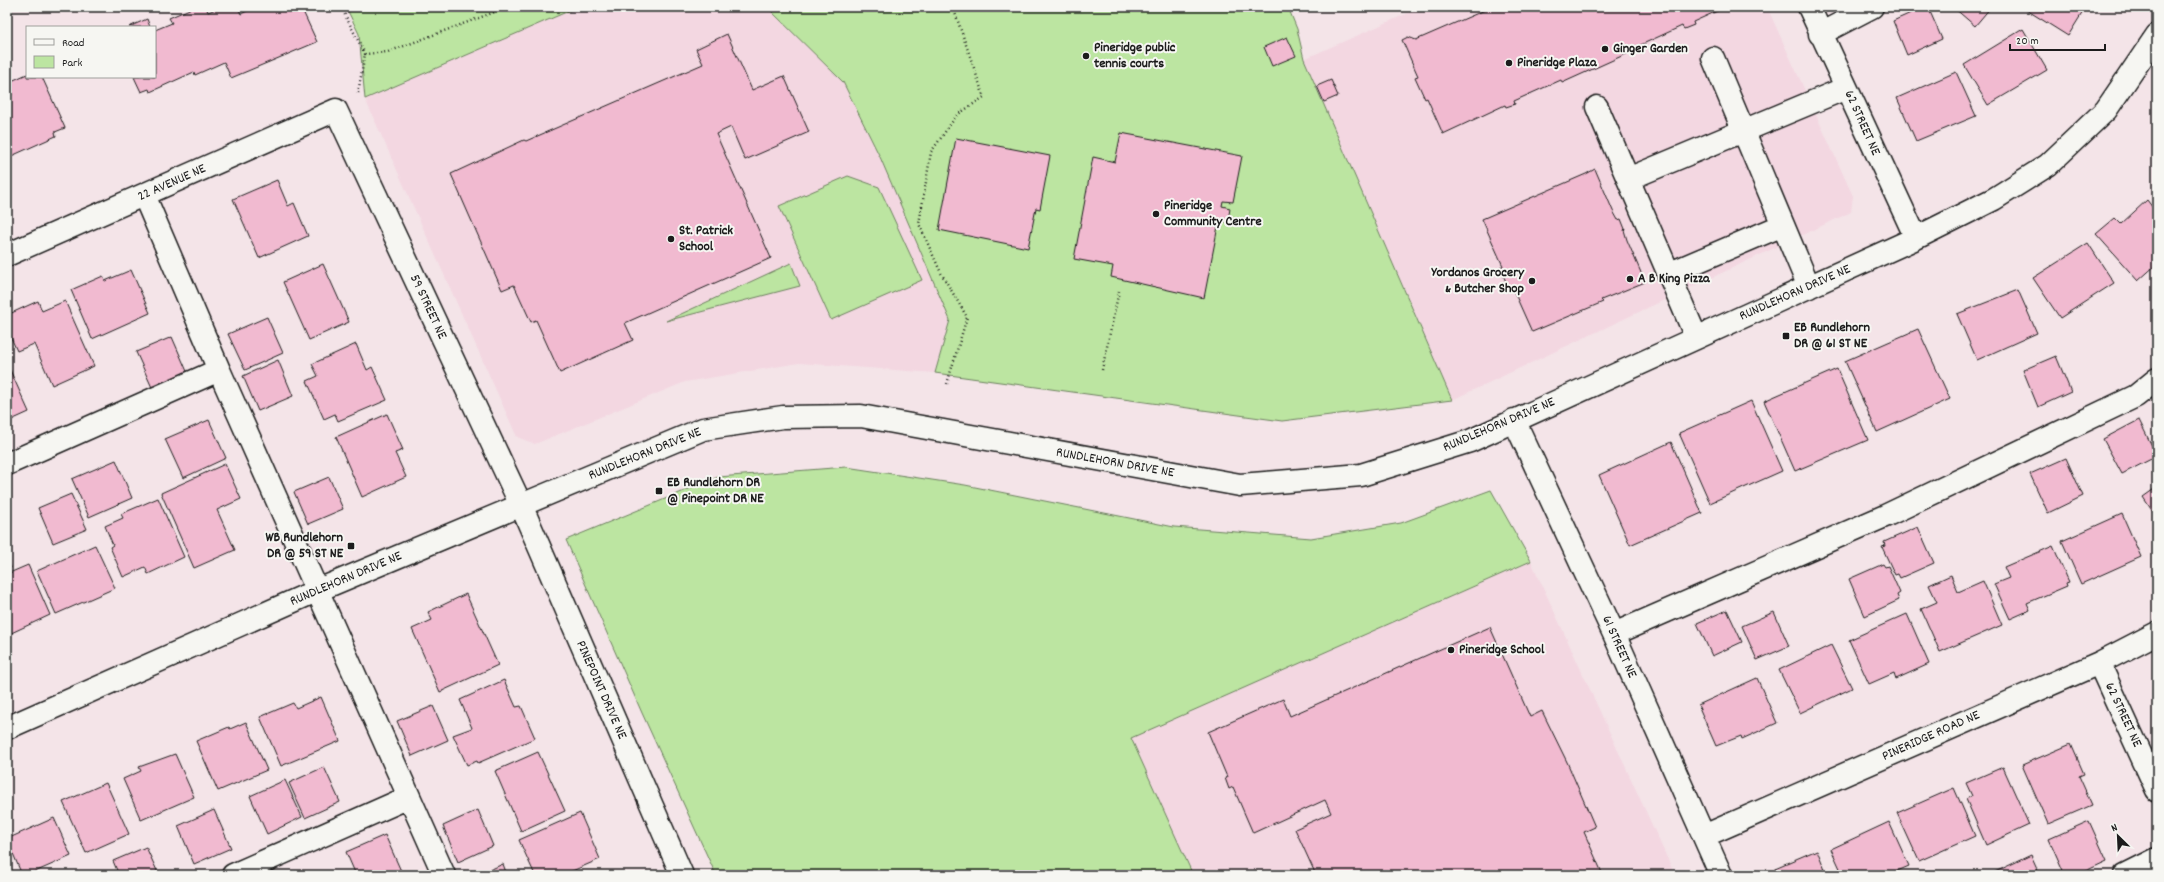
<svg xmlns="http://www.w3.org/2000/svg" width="2164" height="882" viewBox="0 0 2164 882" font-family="Dekko,sans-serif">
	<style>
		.built { fill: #f3d7e1 }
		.green { fill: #bce5a1; stroke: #6c805e }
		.building { fill: #f1bad0; stroke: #1c1c1c }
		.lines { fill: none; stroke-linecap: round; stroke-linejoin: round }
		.minor-casing { stroke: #1c1c1c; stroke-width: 25 }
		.path { stroke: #1c1c1c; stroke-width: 2.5; stroke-dasharray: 1 3; stroke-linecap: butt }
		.minor { stroke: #f6f6f2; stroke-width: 22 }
		.poi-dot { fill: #1c1c1c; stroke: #f6f6f2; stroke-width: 1.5 }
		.labels { text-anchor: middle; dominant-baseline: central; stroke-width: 4; stroke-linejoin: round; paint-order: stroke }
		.poi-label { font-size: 14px; font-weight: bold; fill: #1c1c1c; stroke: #f6f6f2; text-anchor: start }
		.street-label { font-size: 14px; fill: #1c1c1c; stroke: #f6f6f2 }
	</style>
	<rect width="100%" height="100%" fill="#f4e4e8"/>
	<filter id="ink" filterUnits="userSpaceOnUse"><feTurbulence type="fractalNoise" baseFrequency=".025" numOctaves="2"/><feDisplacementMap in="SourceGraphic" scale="8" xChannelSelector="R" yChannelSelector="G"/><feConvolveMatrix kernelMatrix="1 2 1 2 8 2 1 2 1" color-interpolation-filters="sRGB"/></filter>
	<g filter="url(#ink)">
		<path class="built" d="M 578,7 L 767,7 L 843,82 L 880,157 L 950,320 L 935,373 L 799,363 L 685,382 L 535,444 L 517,437 L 365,99 Z
			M 1422,7 L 1767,7 L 1853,196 L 1851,212 L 1452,400 L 1304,59 Z
			M 1531,561 L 1675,875 L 1193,875 L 1131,738 Z"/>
		<path class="green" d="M 346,7 L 578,7 L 365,99 L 359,34 Z
			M 767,7 L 1288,7 L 1297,29 L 1304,59 L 1452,400 L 1282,421 L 935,373 L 950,320 L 880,157 L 843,82 Z
			M 848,176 L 879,187 L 922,280 L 831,320 L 779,206 Z
			M 791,263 L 800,286 L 666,321 Z
			M 846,467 L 965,485 L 1174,527 L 1311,538 L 1401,523 L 1491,490 L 1531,561 L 1131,738 L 1193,875 L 716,875 L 642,713 L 566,540 L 718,477 Z"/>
		<path class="building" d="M 194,7 L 206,7 L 208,12 L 221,7 L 238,7 L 241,14 L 255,7 L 301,7 L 317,42 L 231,78 L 224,62 L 195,75 L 194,72 L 150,92 L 149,89 L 141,92 L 134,77 L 155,77 L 155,30 L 172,23 L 169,18 Z
			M 1486,7 L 1726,7 L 1693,22 L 1694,25 L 1684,29 L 1682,26 L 1634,48 L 1635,50 L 1562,83 L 1561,80 L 1514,101 L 1515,104 L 1506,107 L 1505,105 L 1443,134 L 1427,98 L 1425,99 L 1415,77 L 1418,76 L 1402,40 L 1408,37 L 1416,40 L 1485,10 Z
			M 1924,7 L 1928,7 L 1942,39 L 1907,55 L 1893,21 Z
			M 1953,7 L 1991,7 L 1975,26 Z
			M 2026,7 L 2086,7 L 2068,36 L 2025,9 Z
			M 147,19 L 150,27 L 129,27 Z
			M 2023,29 L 2047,70 L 1988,105 L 1964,65 Z
			M 727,34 L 752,90 L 784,76 L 809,132 L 745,160 L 731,127 L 716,134 L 771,258 L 625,323 L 633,340 L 560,373 L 536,320 L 531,322 L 514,285 L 502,290 L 451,174 L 524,140 L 526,141 L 703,64 L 696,49 Z
			M 1287,37 L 1296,56 L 1272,66 L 1264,47 Z
			M 1956,72 L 1976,116 L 1916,141 L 1897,98 Z
			M 27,74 L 27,77 L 42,77 L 65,128 L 55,132 L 56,136 L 7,158 L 7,97 L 12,95 L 7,83 Z
			M 1331,80 L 1338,96 L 1324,102 L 1317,86 Z
			M 1121,133 L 1242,156 L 1233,202 L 1223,201 L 1222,206 L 1230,208 L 1228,222 L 1219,221 L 1204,298 L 1111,277 L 1113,266 L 1074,259 L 1093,157 L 1115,162 Z
			M 956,138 L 1050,156 L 1040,209 L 1036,208 L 1028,248 L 939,230 Z
			M 1595,169 L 1613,211 L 1618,220 L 1621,219 L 1625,229 L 1624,230 L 1627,240 L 1645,282 L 1601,300 L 1603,302 L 1532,332 L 1511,285 L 1508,287 L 1500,267 L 1503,266 L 1482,219 L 1586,174 Z
			M 277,180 L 288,206 L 294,203 L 308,236 L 259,258 L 233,199 Z
			M 2147,200 L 2153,208 L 2155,206 L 2157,208 L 2157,264 L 2138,281 L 2096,234 L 2115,218 L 2121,224 Z
			M 2088,243 L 2114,283 L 2060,318 L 2033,278 Z
			M 323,264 L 349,322 L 309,340 L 283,282 Z
			M 131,270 L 150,313 L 92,339 L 71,290 L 103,276 L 105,281 Z
			M 2018,290 L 2037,333 L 1977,360 L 1957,314 Z
			M 38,301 L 42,311 L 65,301 L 94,366 L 52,385 L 34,344 L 17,351 L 7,329 L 7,315 Z
			M 267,317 L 283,353 L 245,370 L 228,334 Z
			M 1918,329 L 1950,399 L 1877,432 L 1845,361 Z
			M 172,337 L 189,376 L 154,392 L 136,352 Z
			M 356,344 L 367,370 L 372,367 L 387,400 L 338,421 L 335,414 L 324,419 L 307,381 L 318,376 L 312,364 Z
			M 2056,356 L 2071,392 L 2038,407 L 2023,370 Z
			M 278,360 L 293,396 L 258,411 L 243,376 Z
			M 1837,369 L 1868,440 L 1795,471 L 1764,401 Z
			M 10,370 L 29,412 L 7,422 L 7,371 Z
			M 1751,401 L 1782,471 L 1710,503 L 1679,433 Z
			M 387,414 L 403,450 L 395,453 L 406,477 L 362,497 L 336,437 Z
			M 209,420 L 226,458 L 183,478 L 165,439 Z
			M 2139,420 L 2157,456 L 2122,474 L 2103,439 Z
			M 1671,442 L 1702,513 L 1630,545 L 1599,475 Z
			M 2066,458 L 2083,496 L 2048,513 L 2030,474 Z
			M 116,460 L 132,498 L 89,517 L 72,479 Z
			M 225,464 L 241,499 L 217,510 L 235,550 L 194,568 L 161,493 Z
			M 329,477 L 343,509 L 308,524 L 294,492 Z
			M 2157,487 L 2157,518 L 2143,497 Z
			M 71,494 L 87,529 L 53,543 L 38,508 Z
			M 158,498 L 184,557 L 148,574 L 145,567 L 123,577 L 110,547 L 113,545 L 105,526 L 123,518 L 121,514 Z
			M 2122,514 L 2141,557 L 2081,584 L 2062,541 Z
			M 1918,527 L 1934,563 L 1900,578 L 1898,574 L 1895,575 L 1882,547 L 1885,546 L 1884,542 Z
			M 95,545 L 115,588 L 56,614 L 37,571 Z
			M 2053,546 L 2069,582 L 2066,583 L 2067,586 L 2027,603 L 2030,610 L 2010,619 L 1994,584 L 2009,578 L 2004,567 Z
			M 7,559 L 11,568 L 7,569 Z
			M 1883,564 L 1885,567 L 1888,566 L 1900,593 L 1897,595 L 1899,600 L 1865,616 L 1849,579 Z
			M 28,565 L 50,615 L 7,635 L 7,574 Z
			M 1951,575 L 1958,592 L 1983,581 L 2002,625 L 1940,652 L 1921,609 L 1937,602 L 1929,585 Z
			M 466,594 L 498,665 L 440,692 L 412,629 L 432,620 L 428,612 Z
			M 1727,610 L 1742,642 L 1712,656 L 1697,623 Z
			M 1774,612 L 1789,646 L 1757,660 L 1742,626 Z
			M 1907,614 L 1929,664 L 1896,679 L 1894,673 L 1869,684 L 1849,640 Z
			M 1490,627 L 1530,717 L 1542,711 L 1567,762 L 1595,827 L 1584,832 L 1603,875 L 1316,875 L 1295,829 L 1331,813 L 1325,800 L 1253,833 L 1233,787 L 1229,789 L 1225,778 L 1227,777 L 1208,732 L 1283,699 L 1290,716 Z
			M 1831,645 L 1852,688 L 1800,713 L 1779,670 Z
			M 1757,678 L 1777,723 L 1742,739 L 1741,736 L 1716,746 L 1698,705 Z
			M 504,680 L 516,707 L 521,706 L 535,738 L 478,763 L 477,761 L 467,765 L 453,735 L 472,728 L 460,700 Z
			M 321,697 L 340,741 L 281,766 L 260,717 L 293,703 L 296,708 Z
			M 433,706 L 448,740 L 412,756 L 397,721 Z
			M 246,722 L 267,770 L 218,791 L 196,741 L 229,727 L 230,729 Z
			M 2071,744 L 2084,774 L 2079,776 L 2092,805 L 2048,824 L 2022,765 Z
			M 538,752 L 565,811 L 521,831 L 495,771 Z
			M 175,754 L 194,797 L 141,820 L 123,779 L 141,771 L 139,767 Z
			M 324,767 L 340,802 L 305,818 L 289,783 Z
			M 2003,767 L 2029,825 L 1986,845 L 1966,799 L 1972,796 L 1966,783 Z
			M 285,780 L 302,817 L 267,834 L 250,796 Z
			M 106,783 L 129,834 L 86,853 L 63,802 Z
			M 1954,788 L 1975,836 L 1919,861 L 1897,813 Z
			M 214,810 L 231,848 L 194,864 L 178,826 Z
			M 478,810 L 493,846 L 458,862 L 443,826 Z
			M 580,813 L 600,859 L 563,875 L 535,875 L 519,840 Z
			M 54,818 L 71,856 L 28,875 L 22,875 L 7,839 Z
			M 2089,821 L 2107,861 L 2077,875 L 2065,875 L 2049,839 Z
			M 1889,822 L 1909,866 L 1888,875 L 1843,875 L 1831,849 Z
			M 385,835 L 401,871 L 391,875 L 356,875 L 346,852 Z
			M 146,847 L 159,875 L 119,875 L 113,861 Z
			M 1817,850 L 1827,875 L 1778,875 L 1775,868 Z
			M 2031,855 L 2040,875 L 1996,875 L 1995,872 Z
			M 503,864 L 507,875 L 478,875 Z"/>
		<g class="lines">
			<g class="minor-casing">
				<path id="minor" d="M 1809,7 L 1916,238
					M 1820,34 L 1872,7
					M 1713,58 L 1809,287
					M 1597,107 L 1696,337
					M 1628,179 L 1846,88
					M 144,195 L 219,370
					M 7,255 L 336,110 L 521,505 L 682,875
					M 1668,274 L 1783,225
					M 1514,420 L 1614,634 L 1721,875
					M 7,464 L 219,370 L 444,875
					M 1614,634 L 1885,516 L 2136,396 L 2157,379
					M 2099,663 L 2157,790
					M 7,728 L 316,591 L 703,429 L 783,417 L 861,416 L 1240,485 L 1361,475 L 1470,441 L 1916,238 L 1994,199 L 2048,165 L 2106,110 L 2157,35
					M 1704,836 L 2099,663 L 2157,633
					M 233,875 L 409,797
					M 2125,875 L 2157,859"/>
			</g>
			<path class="path" d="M 341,7 L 365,54 L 388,52 L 508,7
				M 358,93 L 365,54
				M 1102,370 L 1119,291
				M 947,384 L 967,317 L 941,273 L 919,224 L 931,152 L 957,115 L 984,97 L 953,7"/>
			<use href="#minor" class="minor"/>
		</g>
	</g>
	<g class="poi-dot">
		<circle cx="1605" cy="49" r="4"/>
		<circle cx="1086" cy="56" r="4"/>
		<circle cx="1509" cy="63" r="4"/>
		<circle cx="1156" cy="214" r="4"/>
		<circle cx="671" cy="239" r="4"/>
		<circle cx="1630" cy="279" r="4"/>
		<circle cx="1532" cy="281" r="4"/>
		<rect x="1782" y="332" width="8" height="8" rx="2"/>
		<rect x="655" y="487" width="8" height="8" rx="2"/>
		<rect x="347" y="542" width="8" height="8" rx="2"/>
		<circle cx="1451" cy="650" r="4"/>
	</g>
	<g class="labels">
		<g class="poi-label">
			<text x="1094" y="48">Pineridge public<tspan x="1094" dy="16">tennis courts</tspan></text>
			<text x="1613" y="49">Ginger Garden</text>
			<text x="1517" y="63">Pineridge Plaza</text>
			<text x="1164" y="206">Pineridge<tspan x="1164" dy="16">Community Centre</tspan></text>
			<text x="679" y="231">St. Patrick<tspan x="679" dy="16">School</tspan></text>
			<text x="1524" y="273" text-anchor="end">Yordanos Grocery<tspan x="1524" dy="16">&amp; Butcher Shop</tspan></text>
			<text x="1638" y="279">A B King Pizza</text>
			<text x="1794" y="328">EB Rundlehorn<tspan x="1794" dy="16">DR @ 61 ST NE</tspan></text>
			<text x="667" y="483">EB Rundlehorn DR<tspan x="667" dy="16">@ Pinepoint DR NE</tspan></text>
			<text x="343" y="538" text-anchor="end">WB Rundlehorn<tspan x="343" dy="16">DR @ 59 ST NE</tspan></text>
			<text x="1459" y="650">Pineridge School</text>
		</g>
		<g class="street-label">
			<text transform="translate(1862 123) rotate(66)">62 STREET NE</text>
			<text transform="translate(172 183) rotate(-24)">22 AVENUE NE</text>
			<text transform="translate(1795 293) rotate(-24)">RUNDLEHORN DRIVE NE</text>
			<text transform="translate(428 307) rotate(65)">59 STREET NE</text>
			<text transform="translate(1499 425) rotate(-23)">RUNDLEHORN DRIVE NE</text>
			<text transform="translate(645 454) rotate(-22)">RUNDLEHORN DRIVE NE</text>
			<text transform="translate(1115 463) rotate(10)">RUNDLEHORN DRIVE NE</text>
			<text transform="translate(346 579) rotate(-23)">RUNDLEHORN DRIVE NE</text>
			<text transform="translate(1619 647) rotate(66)">61 STREET NE</text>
			<text transform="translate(601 690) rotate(66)">PINEPOINT DRIVE NE</text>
			<text transform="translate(2123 715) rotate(65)">62 STREET NE</text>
			<text transform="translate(1931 736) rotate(-24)">PINERIDGE ROAD NE</text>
		</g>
	</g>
	<rect width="2164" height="882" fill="none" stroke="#f6f6f2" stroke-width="24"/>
	<rect x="12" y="12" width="2140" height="858" fill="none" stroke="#1c1c1c" stroke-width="1.5" filter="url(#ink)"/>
	<rect x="26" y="26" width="130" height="52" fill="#f6f6f2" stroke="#9f9f9c"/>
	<rect x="34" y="39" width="20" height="6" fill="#f6f6f2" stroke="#9f9f9c"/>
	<text x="62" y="46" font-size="12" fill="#1c1c1c">Road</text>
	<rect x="34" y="56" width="20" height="12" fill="#bce5a1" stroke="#9f9f9c"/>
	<text x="62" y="66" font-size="12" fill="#1c1c1c">Park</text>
	<g transform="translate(2118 836) rotate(336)" stroke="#f6f6f2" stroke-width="3" paint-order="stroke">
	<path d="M0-3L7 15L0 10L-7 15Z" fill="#1c1c1c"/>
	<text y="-6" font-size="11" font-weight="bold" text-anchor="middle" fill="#1c1c1c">N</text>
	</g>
	<path d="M2010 44v6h95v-6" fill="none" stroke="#1c1c1c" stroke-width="2"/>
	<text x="2016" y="44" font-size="12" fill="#1c1c1c" stroke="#f6f6f2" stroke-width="3" paint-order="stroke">20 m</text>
</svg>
